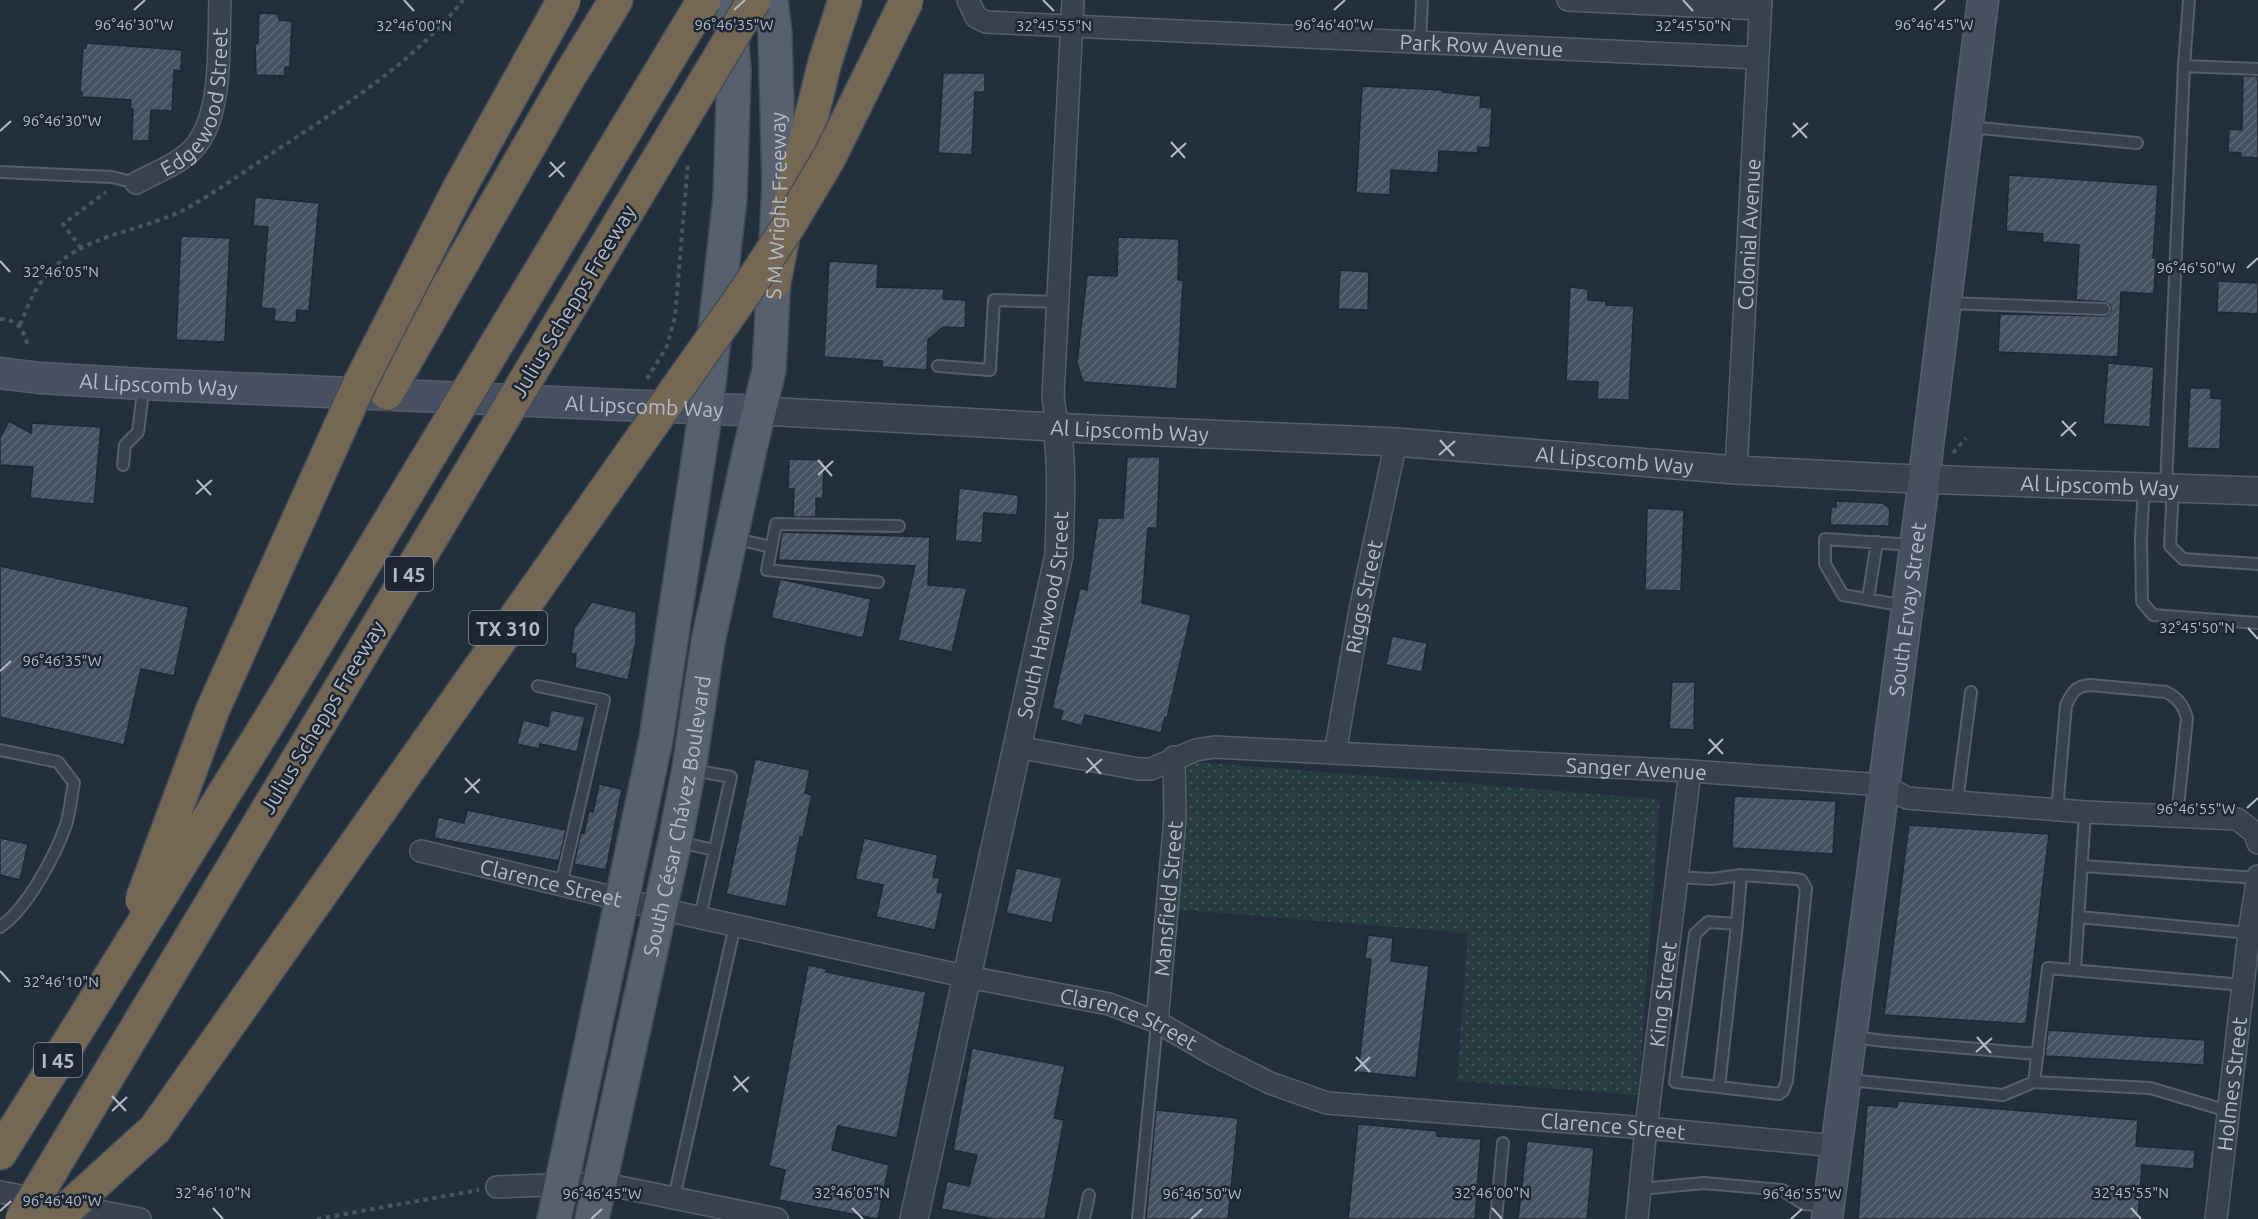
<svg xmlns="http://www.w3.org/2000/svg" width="2258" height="1219" viewBox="0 0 2258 1219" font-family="Ubuntu,sans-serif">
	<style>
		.grass { fill: url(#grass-dots) }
		.building { fill: url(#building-hatch); stroke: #1f2835; stroke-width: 1.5 }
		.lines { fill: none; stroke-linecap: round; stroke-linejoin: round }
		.service-casing { stroke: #565f6c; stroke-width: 14 }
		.minor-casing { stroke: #565f6c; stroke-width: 24 }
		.tertiary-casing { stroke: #565f6c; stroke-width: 30 }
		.secondary-casing { stroke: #565f6c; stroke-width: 33 }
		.primary-casing { stroke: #414a57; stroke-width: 36 }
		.motorway-casing { stroke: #434c59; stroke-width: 36 }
		.path { stroke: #44595c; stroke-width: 4; stroke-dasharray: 4.5 4.5; stroke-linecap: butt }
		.service { stroke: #38414e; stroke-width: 10 }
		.minor { stroke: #38414e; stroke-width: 21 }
		.tertiary { stroke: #38414e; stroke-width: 27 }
		.secondary { stroke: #465061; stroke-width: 30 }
		.primary { stroke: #56606e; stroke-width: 33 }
		.motorway { stroke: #746855; stroke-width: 33 }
		.motorway-bridge-casing { stroke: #434c59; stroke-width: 36; stroke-linecap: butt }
		.motorway-bridge { stroke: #746855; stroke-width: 33 }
		.ticks { fill: none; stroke: #b4bcc9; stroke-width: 2 }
		.labels { text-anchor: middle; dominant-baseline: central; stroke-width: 5; stroke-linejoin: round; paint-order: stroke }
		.shield { fill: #1d2633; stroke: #878f9c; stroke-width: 1.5 }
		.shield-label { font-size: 20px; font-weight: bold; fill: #b4bcc9 }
		.street-label { font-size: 21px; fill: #b4bcc9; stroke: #1d2633 }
		.ticks-label { font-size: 15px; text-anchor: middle; fill: #b4bcc9; stroke: #1d2633; stroke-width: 5; stroke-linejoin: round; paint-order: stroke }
	</style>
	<defs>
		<pattern id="grass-dots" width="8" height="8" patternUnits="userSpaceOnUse" patternTransform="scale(1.5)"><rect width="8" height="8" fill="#263c3f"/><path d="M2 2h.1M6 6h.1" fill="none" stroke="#435659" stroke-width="1.8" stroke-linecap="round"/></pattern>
		<pattern id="building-hatch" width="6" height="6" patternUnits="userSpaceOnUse" patternTransform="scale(1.5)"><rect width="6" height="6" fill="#455162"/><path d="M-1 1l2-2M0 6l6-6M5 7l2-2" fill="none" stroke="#5d6877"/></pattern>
	</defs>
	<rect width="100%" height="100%" fill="#242f3e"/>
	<path class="grass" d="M 1182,761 L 1660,799 L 1638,1095 L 1457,1081 L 1468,933 L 1172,909 Z"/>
	<path class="building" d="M 259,13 L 279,14 L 279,20 L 292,21 L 290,67 L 285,67 L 285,76 L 256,75 L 255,44 L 258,43 Z
		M 86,43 L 182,50 L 181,71 L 174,70 L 172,111 L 151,110 L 149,141 L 132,141 L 133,109 L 130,109 L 131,100 L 82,97 L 82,92 L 80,91 L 83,49 L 86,48 Z
		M 943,73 L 985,73 L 985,92 L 975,92 L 972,155 L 938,153 Z
		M 2243,76 L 2258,76 L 2258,158 L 2240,157 L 2241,153 L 2228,152 L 2229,129 L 2242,130 Z
		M 1362,86 L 1443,90 L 1443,92 L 1481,96 L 1480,107 L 1492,108 L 1490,148 L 1478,147 L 1478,153 L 1439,151 L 1438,173 L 1391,170 L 1390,195 L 1356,193 Z
		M 2009,175 L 2158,185 L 2153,258 L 2156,258 L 2154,294 L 2121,292 L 2118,357 L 1998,352 L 2000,314 L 2104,316 L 2108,315 L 2111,310 L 2110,305 L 2105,302 L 2076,300 L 2079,245 L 2042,242 L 2043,234 L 2006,231 Z
		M 255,197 L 319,203 L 309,311 L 297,310 L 296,323 L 274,321 L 275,309 L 261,308 L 268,227 L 253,226 Z
		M 181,236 L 230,238 L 225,342 L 176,340 Z
		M 1118,237 L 1179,239 L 1178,280 L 1183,280 L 1177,389 L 1083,382 L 1077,363 L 1087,275 L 1117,276 Z
		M 829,261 L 878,264 L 877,287 L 944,289 L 943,299 L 966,300 L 965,328 L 943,327 L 928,340 L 927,370 L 882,367 L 882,361 L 824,357 Z
		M 1340,270 L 1369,272 L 1368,310 L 1338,309 Z
		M 2218,281 L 2258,283 L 2258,314 L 2217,312 Z
		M 1570,287 L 1588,289 L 1588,300 L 1606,301 L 1606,305 L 1634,306 L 1629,400 L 1597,399 L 1598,382 L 1566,381 Z
		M 2108,363 L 2154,367 L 2150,427 L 2103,424 Z
		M 2190,388 L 2211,388 L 2211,398 L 2222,399 L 2220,449 L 2187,448 Z
		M 9,421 L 31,433 L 32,423 L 101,427 L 94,504 L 30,498 L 33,467 L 0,465 L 0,438 Z
		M 1127,457 L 1160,457 L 1157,528 L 1148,528 L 1142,603 L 1191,615 L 1167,718 L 1165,717 L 1161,733 L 1085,715 L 1082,726 L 1060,720 L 1063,711 L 1052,708 L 1080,588 L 1087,590 L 1098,518 L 1123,518 Z
		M 789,459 L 824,460 L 823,499 L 816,498 L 816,517 L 793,517 L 794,489 L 788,489 Z
		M 959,488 L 1019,495 L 1017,515 L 984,513 L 982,543 L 955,541 Z
		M 1836,501 L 1883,503 L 1890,509 L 1889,526 L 1830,525 L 1831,507 L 1836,507 Z
		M 1647,508 L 1684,510 L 1681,591 L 1645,590 Z
		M 782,532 L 930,537 L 928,585 L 967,588 L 952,652 L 898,640 L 915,566 L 778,560 Z
		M 0,566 L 189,607 L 174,676 L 141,669 L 124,745 L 0,717 Z
		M 780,579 L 871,599 L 863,638 L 771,618 Z
		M 592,602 L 636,612 L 636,641 L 628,680 L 575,668 L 576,654 L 571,654 L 574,628 Z
		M 1392,636 L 1427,643 L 1422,672 L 1386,665 Z
		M 1672,682 L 1695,682 L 1694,730 L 1669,729 Z
		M 551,710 L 585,717 L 577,752 L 540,744 L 539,749 L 517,744 L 523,720 L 548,726 Z
		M 755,759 L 810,770 L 805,793 L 812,795 L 803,837 L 800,837 L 786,907 L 726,894 Z
		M 599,784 L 622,789 L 606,870 L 574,864 L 581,832 L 584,833 L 589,811 L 593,812 Z
		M 1734,796 L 1836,801 L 1833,854 L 1732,848 Z
		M 467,810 L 566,830 L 559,861 L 434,838 L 438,817 L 464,823 Z
		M 1909,825 L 2049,834 L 2026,1024 L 1884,1015 Z
		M 0,838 L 28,844 L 20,880 L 0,875 Z
		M 864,838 L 938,855 L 933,877 L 940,878 L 937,892 L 943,893 L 935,930 L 876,917 L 883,885 L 855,879 Z
		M 1016,868 L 1062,878 L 1052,923 L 1006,913 Z
		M 1368,935 L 1393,938 L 1391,961 L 1429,966 L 1416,1078 L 1358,1072 L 1371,959 L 1365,959 Z
		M 808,965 L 827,969 L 826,972 L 926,992 L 897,1138 L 838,1126 L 832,1150 L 889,1165 L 878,1219 L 779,1200 L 785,1170 L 769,1166 Z
		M 2048,1030 L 2205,1040 L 2204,1065 L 2045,1056 Z
		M 972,1048 L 1065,1066 L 1054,1118 L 1064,1120 L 1045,1219 L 994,1219 L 941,1209 L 947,1181 L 969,1186 L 977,1155 L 953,1150 Z
		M 1898,1101 L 2138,1120 L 2136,1146 L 2195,1150 L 2194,1169 L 2142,1165 L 2138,1219 L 1858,1219 L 1867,1105 L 1897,1107 Z
		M 1156,1110 L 1238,1118 L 1228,1219 L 1146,1219 Z
		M 1358,1124 L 1437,1131 L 1437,1136 L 1481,1139 L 1475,1219 L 1348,1219 Z
		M 1527,1141 L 1594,1148 L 1587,1219 L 1518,1219 Z"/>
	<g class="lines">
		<g class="service-casing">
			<path id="service" d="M 1420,43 L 1422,0
				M 2184,66 L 2258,69
				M 1969,127 L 2137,143
				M 0,172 L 112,177 L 136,183
				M 1948,303 L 2104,309
				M 938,366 L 990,370 L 994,300 L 1058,302
				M 123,465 L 125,445 L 138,432 L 144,384
				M 2144,486 L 2141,538 L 2142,602 L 2153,615 L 2258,623
				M 2166,487 L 2184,66 L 2189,0
				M 2173,487 L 2170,546 L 2183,559 L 2258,564
				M 733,538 L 771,547
				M 878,582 L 767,570 L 776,524 L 899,526
				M 1868,599 L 1877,542
				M 1906,606 L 1843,595 L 1825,564 L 1825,539 L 1913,545
				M 538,686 L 604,700 L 561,885
				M 0,750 L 58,762 L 74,783 C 71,797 70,812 66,825 C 55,856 27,909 0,927
				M 693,770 L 731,777 L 700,917
				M 1957,802 L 1971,692
				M 2057,810 L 2066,705 C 2072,693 2075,686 2090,685 L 2166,692 C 2178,698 2183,705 2187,718 L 2177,817
				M 679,842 L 714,850
				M 2083,866 L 2258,878
				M 1677,877 L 1712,879 L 1741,875 L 1797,879 L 1801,880 L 1806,888 L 1787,1081 L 1783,1091 L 1779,1094 L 1675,1082 L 1695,934 L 1708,922 L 1737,924 L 1719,1087
				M 2079,917 L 2249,933
				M 1737,924 L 1741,875
				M 2075,970 L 2085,812
				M 1853,1037 L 1884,1041 L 2038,1054
				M 1848,1080 L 2003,1095 L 2034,1082 L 2150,1088 L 2228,1111
				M 2034,1082 L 2048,968 L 2243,985
				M 1640,1189 L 1704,1183 L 1782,1190 L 1804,1204 L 1827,1206
				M 674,1198 L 735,925
				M 1084,1219 L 1089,1195
				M 1138,1219 L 1157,1022
				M 1496,1219 L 1503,1143"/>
		</g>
		<g class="minor-casing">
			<g id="minor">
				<path id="s1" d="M 968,0 L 976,17 L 986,22 L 1757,58"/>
				<path d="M 1568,0 L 1760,9"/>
				<path id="s2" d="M 136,183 C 154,173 177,165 192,150 C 224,118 218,43 220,0"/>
				<path d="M 1057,427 L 1053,396 L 1073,0"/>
				<path id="s3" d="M 1736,470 L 1761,0"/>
				<path id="s4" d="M 1017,747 L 1139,769 L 1151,769 L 1196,750 L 1214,747 L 1690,771 L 1883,785 L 1907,798 L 2085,812 L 2237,819 L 2254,832 L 2258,843"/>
				<path id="s5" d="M 1335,753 L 1360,610 L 1396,442"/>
				<path id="s6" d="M 421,851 L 661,909 L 968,977 L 1109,1004 L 1157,1022 L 1216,1056 L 1270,1083 L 1327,1103 L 1646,1128 L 1836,1146"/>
				<path id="s7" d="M 1157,1022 L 1175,818 L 1174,757"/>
				<path d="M 497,1187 L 600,1183 L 777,1219"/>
				<path d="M 0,1192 L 140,1219"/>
				<path id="s8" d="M 1637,1219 L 1646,1128 L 1690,771"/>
				<path id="s9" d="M 2216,1219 L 2249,933 L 2258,876"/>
			</g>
		</g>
		<g class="tertiary-casing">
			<g id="tertiary">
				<path id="s10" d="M 761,411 L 1091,429 L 1396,442 L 1736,470 L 1893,478 L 2258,491"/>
				<path id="s11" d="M 914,1219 L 1059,555 C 1060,512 1063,469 1057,427"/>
			</g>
		</g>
		<g class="secondary-casing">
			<g id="secondary">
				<path id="s12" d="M 0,373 L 40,378 L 144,384 L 761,411"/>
				<path id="s13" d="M 1827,1219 L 1921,503 L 1983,0"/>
			</g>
		</g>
		<g class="primary-casing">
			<g id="primary">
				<path d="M 554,1219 L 656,739 L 706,409 L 730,198 L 734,71 L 729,0"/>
				<path id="s14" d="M 592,1219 L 675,841 L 689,769 L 708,642 L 750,449 L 769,370 L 779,186 L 775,34 L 771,0"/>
			</g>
		</g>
		<g class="motorway-casing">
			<path id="motorway" d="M 774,282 L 789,206 L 825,62 L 845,0
				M 387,393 L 570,75 L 616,0
				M 0,1153 L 117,966"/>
		</g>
		<path class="path" d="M 81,248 L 63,224 L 106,192
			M 0,319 C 19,320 24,330 28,347
			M 20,325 C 27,308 33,291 45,277 C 81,232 144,233 191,206 C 222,188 252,166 283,146 C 348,103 414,62 463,0
			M 647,379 L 667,346 L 675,317 L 688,162
			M 1953,453 L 1966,438
			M 317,1219 L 479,1190"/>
		<use href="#service" class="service"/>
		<use href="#minor" class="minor"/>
		<use href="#tertiary" class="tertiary"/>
		<use href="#secondary" class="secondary"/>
		<use href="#primary" class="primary"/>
		<use href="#motorway" class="motorway"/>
		<g class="motorway-bridge-casing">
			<path id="motorway-bridge" d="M 142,900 L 213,709 L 360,383 L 459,189 L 564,0
				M 117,966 L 276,710 L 704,0
				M 22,1219 L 754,0
				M 56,1219 L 155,1129 L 748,288 L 789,225 L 829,158 L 907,0"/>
		</g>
		<use href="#motorway-bridge" class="motorway-bridge"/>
	</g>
	<path class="ticks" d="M 404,0 L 414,11M 1043,0 L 1054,11M 1683,0 L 1693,11M 134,10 L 145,0M 734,10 L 745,0M 1334,10 L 1345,0M 1934,10 L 1945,0M 1793,123 L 1807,138M 0,131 L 11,121M 1792,137 L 1808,123M 1171,142 L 1185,158M 1171,157 L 1186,143M 550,162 L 564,177M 549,177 L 565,162M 0,261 L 10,272M 2247,268 L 2258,258M 2062,421 L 2076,436M 2061,436 L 2076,422M 1440,440 L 1454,456M 1439,455 L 1455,441M 818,460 L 832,476M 818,475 L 833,461M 197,480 L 211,495M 196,494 L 212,480M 2248,628 L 2258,639M 0,671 L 11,661M 1709,739 L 1723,754M 1708,754 L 1723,739M 1087,758 L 1101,774M 1086,773 L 1102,759M 465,778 L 479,793M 465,793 L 480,779M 2247,808 L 2258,798M 0,971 L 10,982M 1977,1037 L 1991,1053M 1976,1052 L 1992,1038M 1356,1057 L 1370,1072M 1355,1071 L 1370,1057M 734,1076 L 748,1092M 733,1091 L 749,1077M 112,1096 L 126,1111M 112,1111 L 127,1097M 213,1208 L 223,1219M 852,1208 L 863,1219M 1492,1208 L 1502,1219M 2131,1208 L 2141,1219M 0,1211 L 11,1201M 591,1219 L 602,1209M 1191,1219 L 1202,1209M 1791,1219 L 1802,1209"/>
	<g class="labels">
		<g class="shield">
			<rect x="385" y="557" width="48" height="34" rx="4.5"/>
			<rect x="469" y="611" width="78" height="34" rx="4.5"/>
			<rect x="34" y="1043" width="48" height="34" rx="4.5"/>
		</g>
		<g class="shield-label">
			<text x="409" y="574">I 45</text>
			<text x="508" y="628">TX 310</text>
			<text x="58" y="1060">I 45</text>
		</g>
		<g class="street-label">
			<text stroke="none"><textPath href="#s1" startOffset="526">Park Row Avenue</textPath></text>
			<text stroke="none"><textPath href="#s2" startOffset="111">Edgewood Street</textPath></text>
			<text stroke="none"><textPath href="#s14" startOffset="1032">S M Wright Freeway</textPath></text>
			<text stroke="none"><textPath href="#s3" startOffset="236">Colonial Avenue</textPath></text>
			<text transform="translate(573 301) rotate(-59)">Julius Schepps Freeway</text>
			<text stroke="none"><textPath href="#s12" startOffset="159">Al Lipscomb Way</textPath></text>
			<text stroke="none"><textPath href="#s12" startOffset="645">Al Lipscomb Way</textPath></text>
			<text stroke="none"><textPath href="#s10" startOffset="369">Al Lipscomb Way</textPath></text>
			<text stroke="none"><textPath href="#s10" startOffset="855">Al Lipscomb Way</textPath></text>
			<text stroke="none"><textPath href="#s10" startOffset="1341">Al Lipscomb Way</textPath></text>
			<text stroke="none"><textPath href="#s5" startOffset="159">Riggs Street</textPath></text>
			<text stroke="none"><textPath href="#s13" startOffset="615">South Ervay Street</textPath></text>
			<text stroke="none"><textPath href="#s11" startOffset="618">South Harwood Street</textPath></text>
			<text transform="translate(322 717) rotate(-59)">Julius Schepps Freeway</text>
			<text stroke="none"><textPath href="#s4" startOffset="626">Sanger Avenue</textPath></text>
			<text stroke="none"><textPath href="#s14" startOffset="412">South César Chávez Boulevard</textPath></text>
			<text stroke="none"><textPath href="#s6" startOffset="134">Clarence Street</textPath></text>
			<text stroke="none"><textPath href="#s7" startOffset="124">Mansfield Street</textPath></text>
			<text stroke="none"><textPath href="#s8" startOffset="226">King Street</textPath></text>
			<text stroke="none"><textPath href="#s6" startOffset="728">Clarence Street</textPath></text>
			<text stroke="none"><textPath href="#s9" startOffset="136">Holmes Street</textPath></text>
			<text stroke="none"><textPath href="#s6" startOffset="1232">Clarence Street</textPath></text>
		</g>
	</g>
	<g class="ticks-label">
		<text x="134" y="30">96°46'30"W</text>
		<text x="734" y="30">96°46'35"W</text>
		<text x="1334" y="30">96°46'40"W</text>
		<text x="1934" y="30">96°46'45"W</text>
		<text x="414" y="31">32°46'00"N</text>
		<text x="1054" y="31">32°45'55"N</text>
		<text x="1693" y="31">32°45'50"N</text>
		<text x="62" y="126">96°46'30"W</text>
		<text x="2196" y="273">96°46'50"W</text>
		<text x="61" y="277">32°46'05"N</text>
		<text x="2197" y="633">32°45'50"N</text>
		<text x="62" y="666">96°46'35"W</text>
		<text x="2196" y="814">96°46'55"W</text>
		<text x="61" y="987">32°46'10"N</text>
		<text x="213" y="1198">32°46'10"N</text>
		<text x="852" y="1198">32°46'05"N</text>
		<text x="1492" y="1198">32°46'00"N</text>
		<text x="2131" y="1198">32°45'55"N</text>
		<text x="602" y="1199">96°46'45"W</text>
		<text x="1202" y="1199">96°46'50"W</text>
		<text x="1802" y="1199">96°46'55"W</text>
		<text x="62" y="1206">96°46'40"W</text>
	</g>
</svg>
